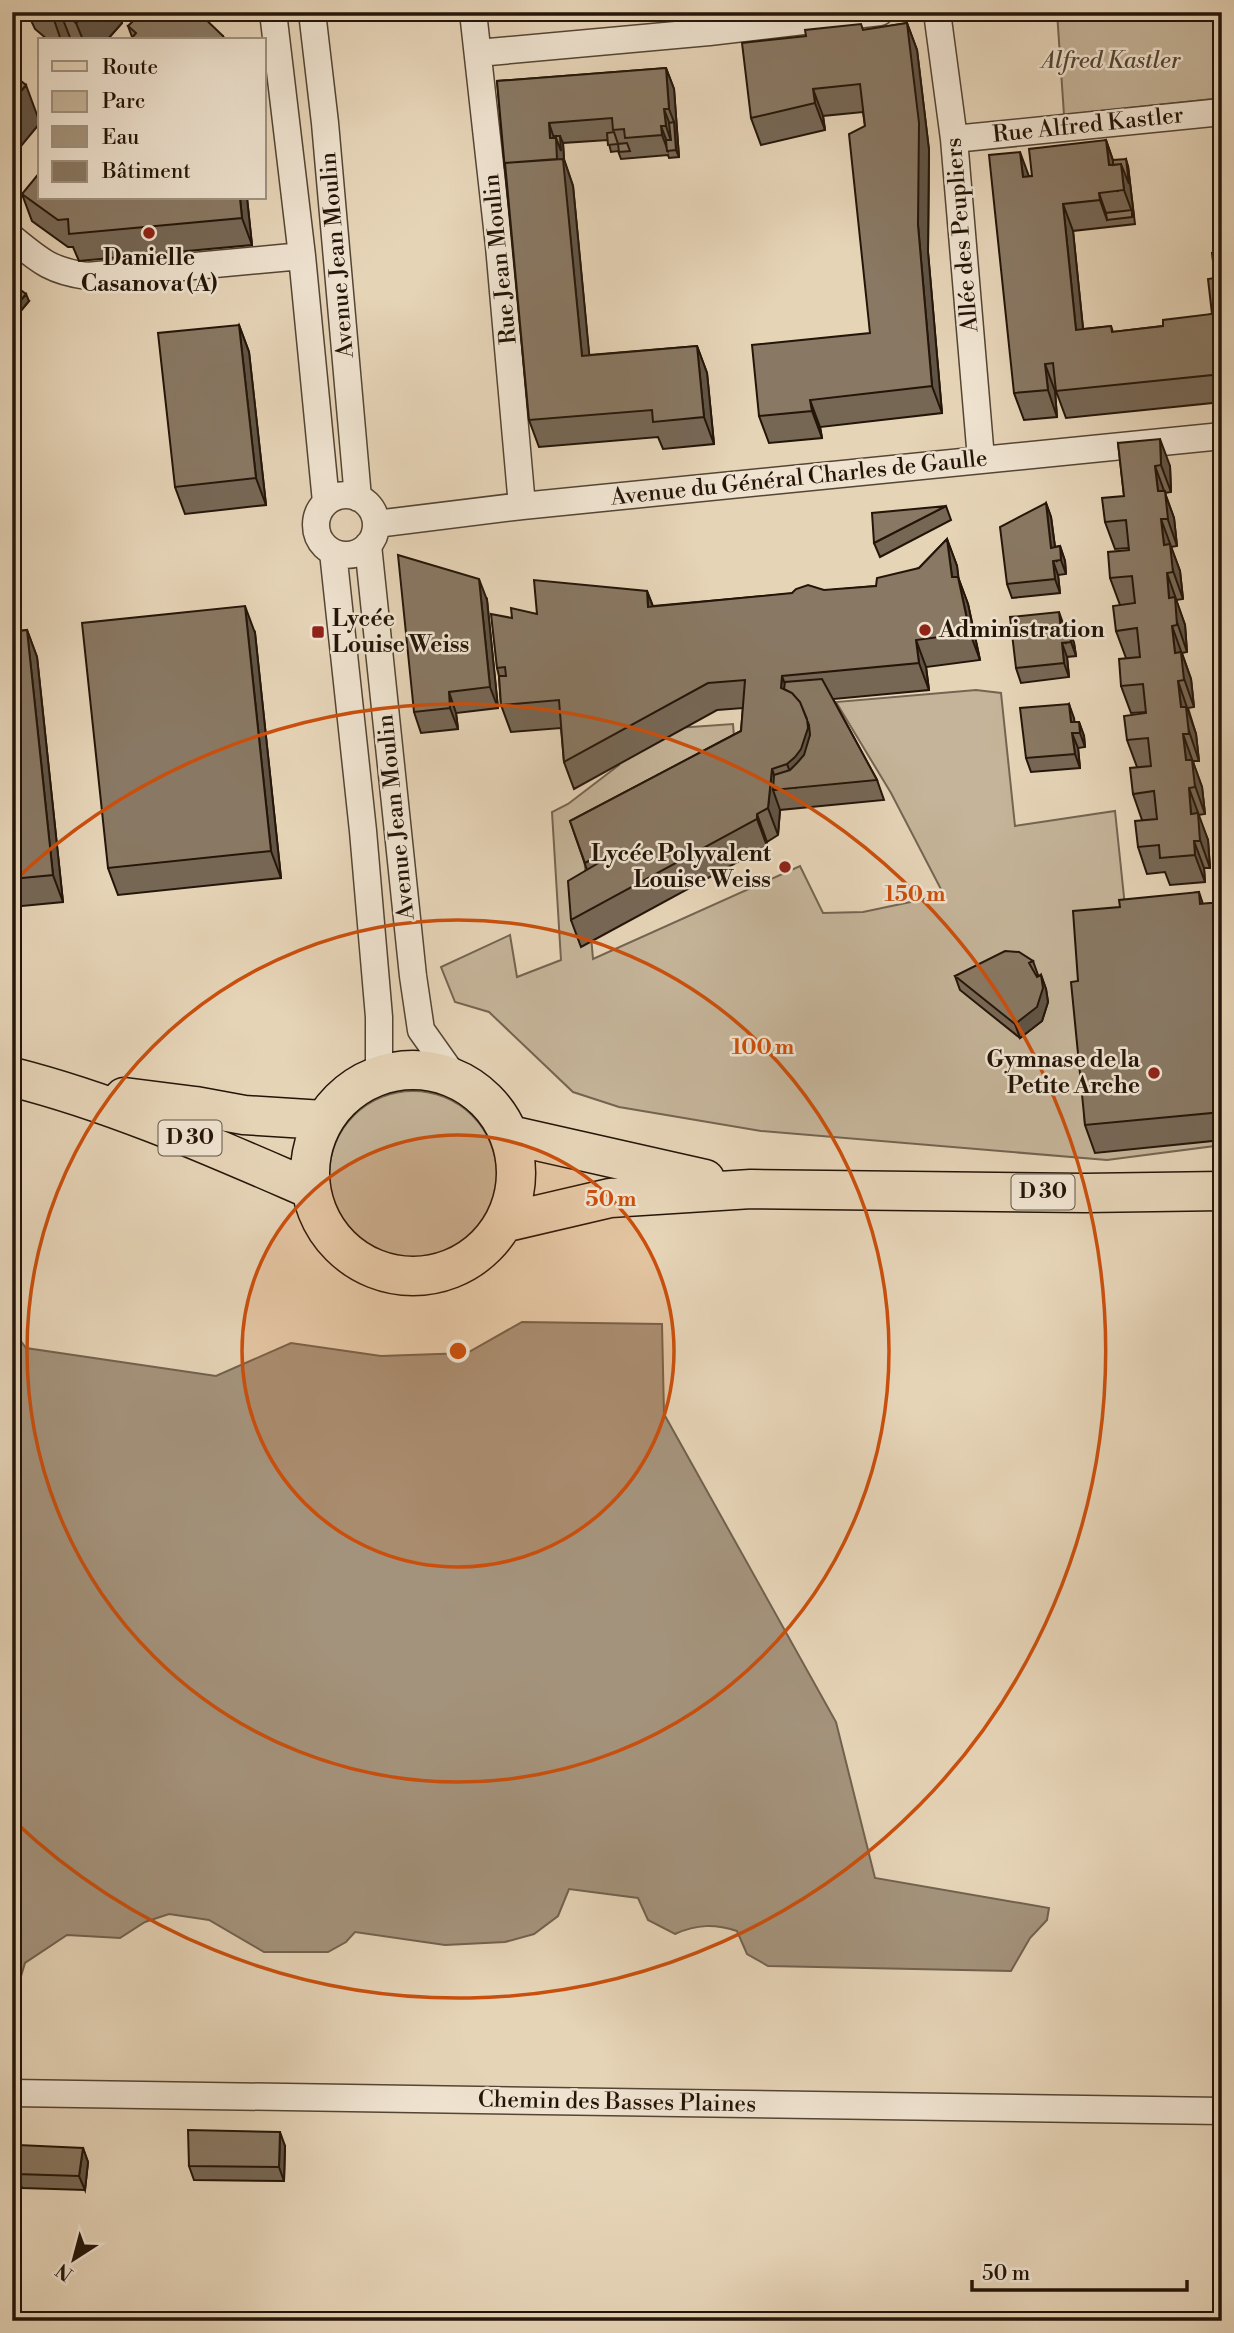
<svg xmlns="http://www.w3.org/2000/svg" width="1234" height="2333" viewBox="0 0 1234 2333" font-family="'Libre Bodoni',serif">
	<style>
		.green { fill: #c5b499; stroke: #746451; stroke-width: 2 }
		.water { fill: #a4937c; stroke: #71614e; stroke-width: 2 }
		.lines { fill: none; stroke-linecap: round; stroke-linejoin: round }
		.street-casing { stroke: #544534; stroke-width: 29 }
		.primary-casing { stroke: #241509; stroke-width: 41 }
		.street { stroke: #efe3d0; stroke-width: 26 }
		.primary { stroke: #e6d4b7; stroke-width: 38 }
		.wall { fill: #766755; stroke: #241509; stroke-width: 2 }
		.shaded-wall { fill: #605445; stroke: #241509; stroke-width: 2 }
		.building { fill: #897863; stroke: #241509; stroke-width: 2 }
		.ring { fill: none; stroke: #cb4f0c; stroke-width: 3.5 }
		.poi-dot { fill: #8f2418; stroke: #efe3d0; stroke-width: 2.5 }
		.labels { text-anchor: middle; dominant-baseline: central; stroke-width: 5; stroke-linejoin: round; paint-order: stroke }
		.shield { fill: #efe3d0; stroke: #615345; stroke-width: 2 }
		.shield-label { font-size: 21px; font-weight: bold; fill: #241509 }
		.park-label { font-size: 23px; font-style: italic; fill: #544534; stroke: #efe3d0 }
		.street-label { font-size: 23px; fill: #241509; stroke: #efe3d0 }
		.poi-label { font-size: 23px; font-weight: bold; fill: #241509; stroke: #efe3d0; text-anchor: start }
		.centre { fill: #cb4f0c; stroke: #efe3d0; stroke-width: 3.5 }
		.ring-label { font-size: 21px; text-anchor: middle; font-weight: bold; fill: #cb4f0c; stroke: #efe3d0; stroke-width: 5; stroke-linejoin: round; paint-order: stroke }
	</style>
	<rect width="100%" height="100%" fill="#e6d4b7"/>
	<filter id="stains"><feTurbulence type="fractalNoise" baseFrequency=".00286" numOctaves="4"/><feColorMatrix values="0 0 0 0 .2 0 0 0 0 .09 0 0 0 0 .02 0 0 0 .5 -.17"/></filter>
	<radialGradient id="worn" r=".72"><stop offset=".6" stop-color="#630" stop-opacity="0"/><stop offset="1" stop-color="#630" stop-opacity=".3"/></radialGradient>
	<path class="green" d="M 1057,12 L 1222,12 L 1222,98 L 1064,115 Z
		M 976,690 L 1001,693 L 1015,826 L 1115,811 L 1126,916 L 1222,906 L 1222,1145 L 1107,1160 L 761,1131 L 619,1107 L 573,1092 L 489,1012 L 455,1002 L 441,967 L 510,935 L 517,977 L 561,960 L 552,812 L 568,804 L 619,765 L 620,732 L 733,724 L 736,762 L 584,856 L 593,959 L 800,866 L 823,913 L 863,912 L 944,895 L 891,793 L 836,702 Z
		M329 1175a84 84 0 1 1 168 0a84 84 0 1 1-168 0Z"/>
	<path class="water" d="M 522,1322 L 662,1324 L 664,1414 L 836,1722 L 875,1878 L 1049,1908 L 1047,1920 L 1030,1938 L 1011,1971 L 768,1966 L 747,1954 L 737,1931 C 715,1924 697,1924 675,1934 L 648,1920 L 638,1898 L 569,1889 L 558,1916 L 534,1934 L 505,1942 L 445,1945 L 355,1932 L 346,1942 L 328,1952 L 264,1952 L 209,1920 L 169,1914 L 145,1922 L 120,1938 L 67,1935 L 25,1963 L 19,1983 L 12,1990 L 12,1329 L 26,1348 L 216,1376 L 291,1343 L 381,1356 L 467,1353 Z"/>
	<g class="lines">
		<g class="street-casing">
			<path id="street" d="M 273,12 L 302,256 L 326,502
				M 312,12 L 325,123 L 358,498
				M 473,12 L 499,246 L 522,506
				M 937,12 L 954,139 L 981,459
				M 478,53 L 709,32 L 880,12
				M 954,139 L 1222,112
				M 12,238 C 40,261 51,271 87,276 L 302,256
				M316 525a30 30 0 1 1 60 0a30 30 0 1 1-60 0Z
				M 376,524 L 522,506 L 1222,436
				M 368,545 L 413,976 L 421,1030 L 455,1078
				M 333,552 L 363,831 L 379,1017 L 379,1075
				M 12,2093 L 1222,2111"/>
		</g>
		<g class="primary-casing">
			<path id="primary" d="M310 1173a103 103 0 1 1 206 0a103 103 0 1 1-206 0Z
				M 12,1077 C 115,1103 213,1147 310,1189
				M 124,1097 L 195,1106 L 244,1115 L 323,1120
				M 510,1135 L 705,1179
				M 503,1223 L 610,1198 L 751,1189 L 1085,1193 L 1222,1191"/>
		</g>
		<use href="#street" class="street"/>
		<use href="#primary" class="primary"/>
	</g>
	<path class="wall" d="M 27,12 L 118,12 L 122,23 L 107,40 L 48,40 L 35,29 Z
		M 907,23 L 917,50 L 929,150 L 928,252 L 942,413 L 820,427 L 822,438 L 769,443 L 759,416 L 870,333 L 865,126 L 863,112 L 823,116 L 825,130 L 761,145 L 751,118 L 864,30 Z
		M 128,26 L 223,36 L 225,40 L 130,40 L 132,37 Z
		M 666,68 L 674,89 L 679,157 L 669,158 L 668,155 L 621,159 L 618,151 L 611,152 L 608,140 L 563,143 L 564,160 L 573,186 L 589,355 L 697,346 L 707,373 L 714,444 L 663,449 L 658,437 L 539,447 L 529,420 L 505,170 L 497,81 Z
		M 1106,140 L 1113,160 L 1128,166 L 1135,224 L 1073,231 L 1083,329 L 1111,326 L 1113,332 L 1163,326 L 1212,314 L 1213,278 L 1222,252 L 1222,402 L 1066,418 L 1056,391 L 1055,391 L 1057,417 L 1024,420 L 1014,393 L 1029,176 L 1032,176 Z
		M 22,194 L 40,198 L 247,198 L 252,245 L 79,261 L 73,247 L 68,247 L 32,221 Z
		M 12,296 L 29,301 L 19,313 L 12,309 Z
		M 239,325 L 249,352 L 266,505 L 185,514 L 175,487 Z
		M 1118,443 L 1170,466 L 1171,492 L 1165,493 L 1174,518 L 1177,546 L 1171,547 L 1180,571 L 1183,599 L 1176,600 L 1185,625 L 1187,652 L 1182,653 L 1191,679 L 1194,707 L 1188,708 L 1196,734 L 1199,761 L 1193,761 L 1194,765 L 1202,787 L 1205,814 L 1198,815 L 1208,840 L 1210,868 L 1204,868 L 1205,882 L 1170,885 L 1165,872 L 1147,874 L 1138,847 L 1142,820 L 1133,794 L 1137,767 L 1127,740 L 1146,713 L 1146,712 L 1131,713 L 1121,686 L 1126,658 L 1116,631 L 1120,605 L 1110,578 L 1129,550 L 1129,548 L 1115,549 L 1105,522 L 1124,496 Z
		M 1046,503 L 1051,517 L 1055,547 L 1060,546 L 1065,561 L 1066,574 L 1058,575 L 1060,593 L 1012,598 L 1007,584 Z
		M 946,506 L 951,520 L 880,557 L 874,543 Z
		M 947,539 L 957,566 L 958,577 L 968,604 L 980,660 L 926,667 L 929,690 L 833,699 L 877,780 L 884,800 L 780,810 L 778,835 L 767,842 L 767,846 L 581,947 L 571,920 L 587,870 L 570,821 L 741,731 L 743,708 L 717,710 L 574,789 L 564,762 L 561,728 L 511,732 L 501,705 L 499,676 L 497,668 L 512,618 L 537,614 L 647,591 L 653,606 L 876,586 L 919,568 Z
		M 487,600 L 498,708 L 456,713 L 458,729 L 421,733 L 414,712 Z
		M 1064,626 L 1064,629 L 1069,629 L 1074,643 L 1076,656 L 1067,657 L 1069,677 L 1021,683 L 1016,668 Z
		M 27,630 L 37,657 L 63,902 L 12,907 L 12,632 Z
		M 255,633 L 281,878 L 118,895 L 108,868 Z
		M 1069,704 L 1074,722 L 1079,722 L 1084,736 L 1085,747 L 1078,748 L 1080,768 L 1031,772 L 1026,758 Z
		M 1199,892 L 1203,904 L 1222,902 L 1222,1140 L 1095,1153 L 1085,1125 L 1078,981 L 1120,907 Z
		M 1033,961 L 1038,975 L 1036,976 L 1037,977 L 1041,975 L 1046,989 L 1048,1002 L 1042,1021 L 1020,1038 L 960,990 L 955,976 Z
		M 285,2146 L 284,2181 L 194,2180 L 189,2166 Z
		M 83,2148 L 88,2162 L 85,2190 L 22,2188 L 17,2174 Z"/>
	<path class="shaded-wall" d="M 57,12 L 60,12 L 71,40 L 61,40 L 53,17 Z
		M 86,12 L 118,12 L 122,23 L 107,40 L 83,40 L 76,23 Z
		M 907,23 L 917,50 L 929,150 L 928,252 L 942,413 L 932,386 L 918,225 Z
		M 666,68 L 674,89 L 679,157 L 676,150 L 674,122 L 669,109 Z
		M 26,85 L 40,123 L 12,157 L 12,102 Z
		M 813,89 L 823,116 L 825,130 L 815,103 Z
		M 664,109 L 672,130 L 673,147 L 666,126 Z
		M 549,123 L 556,144 L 556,138 L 560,136 L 563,143 L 564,159 L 573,186 L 592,383 L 582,356 L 565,186 L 550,138 Z
		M 661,126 L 669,147 L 668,151 L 662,135 Z
		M 1106,140 L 1115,167 L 1116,185 L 1118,192 L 1109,165 Z
		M 1020,152 L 1030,179 L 1023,177 Z
		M 1126,159 L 1128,166 L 1134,217 L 1124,190 L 1121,164 Z
		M 1099,193 L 1108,219 L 1107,220 L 1100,200 Z
		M 240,198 L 247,198 L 252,245 L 242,218 Z
		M 1063,204 L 1073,231 L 1086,357 L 1076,330 Z
		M 26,294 L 29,301 L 19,313 L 16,306 Z
		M 239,325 L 249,352 L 266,505 L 256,478 Z
		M 697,346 L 707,373 L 714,444 L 704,417 Z
		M 1045,364 L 1055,391 L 1057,417 L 1048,390 Z
		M 810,400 L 820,427 L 822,438 L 812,411 Z
		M 1160,439 L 1170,466 L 1171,492 L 1161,465 Z
		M 1155,466 L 1174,518 L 1177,546 L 1158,491 Z
		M 1046,503 L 1051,517 L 1057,562 L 1051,548 Z
		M 1161,519 L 1180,571 L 1183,599 L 1164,545 Z
		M 947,539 L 957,566 L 962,604 L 952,577 Z
		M 1060,546 L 1065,561 L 1066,574 L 1061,560 Z
		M 1053,561 L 1058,575 L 1060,593 L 1055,579 Z
		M 1167,573 L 1185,625 L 1187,652 L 1169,598 Z
		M 958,577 L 968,604 L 980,660 L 970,633 Z
		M 479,579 L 487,600 L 498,708 L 490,687 Z
		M 647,591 L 657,618 L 648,607 Z
		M 245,606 L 255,633 L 281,878 L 271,851 Z
		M 1059,612 L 1064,626 L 1066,644 L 1061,630 Z
		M 1172,626 L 1191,679 L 1194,707 L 1175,653 Z
		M 1069,629 L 1074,643 L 1076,656 L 1071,642 Z
		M 27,630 L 37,657 L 63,902 L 53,875 Z
		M 916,640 L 926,667 L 929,690 L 919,663 Z
		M 1062,643 L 1067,657 L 1069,677 L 1064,663 Z
		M 782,676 L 790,698 L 781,688 Z
		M 1178,681 L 1196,734 L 1199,761 L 1181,707 Z
		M 449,692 L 456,713 L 458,729 L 450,708 Z
		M 1069,704 L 1074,718 L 1076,733 L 1071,722 Z
		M 807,719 L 817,746 L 796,787 L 787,764 Z
		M 1079,722 L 1084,736 L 1085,747 L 1080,733 Z
		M 1072,733 L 1078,748 L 1080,768 L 1075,754 Z
		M 1183,734 L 1202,787 L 1205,814 L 1186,760 Z
		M 772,769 L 779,789 L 773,790 L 780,810 L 778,835 L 768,808 Z
		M 1189,788 L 1208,840 L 1210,868 L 1191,814 Z
		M 757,814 L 767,842 L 767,846 L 757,819 Z
		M 1194,841 L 1204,868 L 1205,882 L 1195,855 Z
		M 1041,975 L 1046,989 L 1048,1002 L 1042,1021 L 1020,1038 L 1015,1024 Z
		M 280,2132 L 285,2146 L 284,2181 L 279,2167 Z
		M 83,2148 L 88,2162 L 85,2190 L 79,2176 Z"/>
	<path class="building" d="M 46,12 L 57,12 L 53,17 Z
		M 63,12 L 86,12 L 76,23 Z
		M 142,12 L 198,12 L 223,36 L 224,40 L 130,40 L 136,33 L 128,26 Z
		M 907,23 L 919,123 L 918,225 L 932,386 L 810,400 L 812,411 L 759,416 L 752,345 L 870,333 L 849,134 L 865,126 L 860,84 L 813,89 L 815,103 L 751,118 L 742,43 L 806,36 L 805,30 L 861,24 L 863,30 Z
		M 666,68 L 669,109 L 664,109 L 666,126 L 661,126 L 662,135 L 625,138 L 624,129 L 613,130 L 612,118 L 549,123 L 550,138 L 556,138 L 557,159 L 505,163 L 505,170 L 497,81 Z
		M 12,74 L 26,85 L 12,102 Z
		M 674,122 L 676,150 L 667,151 L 666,140 L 671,140 L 669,123 Z
		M 614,132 L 618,144 L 608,145 L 607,133 Z
		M 554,136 L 560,136 L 561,151 L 556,138 L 554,138 Z
		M 1106,140 L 1109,165 L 1121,164 L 1124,190 L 1099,193 L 1100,200 L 1063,204 L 1076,330 L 1111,326 L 1112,332 L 1163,326 L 1163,320 L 1212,314 L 1208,279 L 1215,278 L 1212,253 L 1222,252 L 1222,374 L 1056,391 L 1053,363 L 1045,364 L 1048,390 L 1014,393 L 989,155 L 1020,152 L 1023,177 L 1032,176 L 1029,149 Z
		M 627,143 L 630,151 L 619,152 L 618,144 Z
		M 563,159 L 582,356 L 697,346 L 704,417 L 653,422 L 652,410 L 529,420 L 505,163 Z
		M 1126,159 L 1129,184 L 1121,164 L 1113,165 L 1113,160 Z
		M 40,172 L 40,198 L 240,198 L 242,218 L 69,234 L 68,219 L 58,220 L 22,194 Z
		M 1132,210 L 1132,217 L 1107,220 L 1106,213 Z
		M 18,288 L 26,294 L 16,306 L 12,303 L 12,296 Z
		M 239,325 L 256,478 L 175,487 L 158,333 Z
		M 1160,439 L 1161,465 L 1155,466 L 1158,491 L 1165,491 L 1168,519 L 1161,519 L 1164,545 L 1170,544 L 1173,572 L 1167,573 L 1169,598 L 1175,597 L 1177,625 L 1172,626 L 1175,653 L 1181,652 L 1184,680 L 1178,681 L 1181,707 L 1186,707 L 1189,734 L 1183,734 L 1186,760 L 1192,760 L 1195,787 L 1189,788 L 1191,814 L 1198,813 L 1200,841 L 1194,841 L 1195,855 L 1160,858 L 1159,845 L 1138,847 L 1135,821 L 1157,819 L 1154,791 L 1133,794 L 1130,768 L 1151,766 L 1148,738 L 1127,740 L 1124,716 L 1146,713 L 1143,684 L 1121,686 L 1119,659 L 1140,657 L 1137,628 L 1116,631 L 1113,606 L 1135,603 L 1132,576 L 1110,578 L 1108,552 L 1129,550 L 1126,520 L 1105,522 L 1102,498 L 1124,496 L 1118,443 Z
		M 1046,503 L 1051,548 L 1060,546 L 1061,560 L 1053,561 L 1055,579 L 1007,584 L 1000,527 Z
		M 946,506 L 874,543 L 872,513 Z
		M 947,539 L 952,577 L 958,577 L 970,633 L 916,640 L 919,663 L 782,676 L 781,688 L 792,693 L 800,702 L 807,719 L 808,728 L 801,749 L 795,757 L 787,764 L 772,769 L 768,808 L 757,814 L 757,819 L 571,920 L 568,881 L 600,862 L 598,856 L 585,863 L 570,821 L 741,731 L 745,680 L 708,683 L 564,762 L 559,700 L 501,705 L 499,676 L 506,676 L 505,667 L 497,668 L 491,614 L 512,618 L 511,608 L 537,614 L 534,580 L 647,591 L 648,607 L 792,593 L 796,589 L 808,585 L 824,590 L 876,586 L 877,578 L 919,568 Z
		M 398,555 L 479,579 L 490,687 L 449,692 L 450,708 L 414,712 Z
		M 245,606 L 271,851 L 108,868 L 82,623 Z
		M 1059,612 L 1061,630 L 1069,629 L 1071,642 L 1062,643 L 1064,663 L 1016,668 L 1010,617 Z
		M 27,630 L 53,875 L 12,879 L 12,632 Z
		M 822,679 L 877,780 L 773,790 L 774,775 L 790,770 L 797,763 L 804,755 L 810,735 L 809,725 L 800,702 L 792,693 L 784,689 L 785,682 Z
		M 1069,704 L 1071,722 L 1079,722 L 1080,733 L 1072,733 L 1075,754 L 1026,758 L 1020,708 Z
		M 1199,892 L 1200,904 L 1222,902 L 1222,1112 L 1085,1125 L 1071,982 L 1078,981 L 1073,911 L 1120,907 L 1119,900 Z
		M 1005,951 L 1019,952 L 1033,961 L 1029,963 L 1037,977 L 1041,975 L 1043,988 L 1037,1007 L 1015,1024 L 955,976 Z
		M 188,2130 L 280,2132 L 279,2167 L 189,2166 Z
		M 18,2145 L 83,2148 L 79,2176 L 17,2174 Z"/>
	<circle cx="458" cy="1351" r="216" fill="#cb4f0c" fill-opacity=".12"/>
	<g class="ring">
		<circle cx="458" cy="1351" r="216"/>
		<circle cx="458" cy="1351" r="431"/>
		<path d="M13 882A647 647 0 1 1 13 1820"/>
	</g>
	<g class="poi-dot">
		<circle cx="149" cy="233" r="7"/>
		<circle cx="925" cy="630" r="7"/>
		<rect x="311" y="625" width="14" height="14" rx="3.5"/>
		<circle cx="785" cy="867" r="7"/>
		<circle cx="1154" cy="1073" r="7"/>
	</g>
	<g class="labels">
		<g class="shield">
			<rect x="158.5" y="1120.5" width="63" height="35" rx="5"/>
			<rect x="1011.5" y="1174.5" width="63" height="35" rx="5"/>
		</g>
		<g class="shield-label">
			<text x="190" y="1138">D 30</text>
			<text x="1043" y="1192">D 30</text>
		</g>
		<g class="park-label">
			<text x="1111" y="61">Alfred Kastler</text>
		</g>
		<g class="street-label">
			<text transform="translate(1088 125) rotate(-6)">Rue Alfred Kastler</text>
			<text transform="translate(962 235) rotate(-95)">Allée des Peupliers</text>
			<text transform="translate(337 255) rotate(-95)">Avenue Jean Moulin</text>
			<text transform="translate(500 259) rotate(-96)">Rue Jean Moulin</text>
			<text transform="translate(799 478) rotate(-6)">Avenue du Général Charles de Gaulle</text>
			<text transform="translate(396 817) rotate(-96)">Avenue Jean Moulin</text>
			<text transform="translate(617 2102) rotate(1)">Chemin des Basses Plaines</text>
		</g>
		<g class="poi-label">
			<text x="149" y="258" text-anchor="middle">Danielle<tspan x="149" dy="26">Casanova (A)</tspan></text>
			<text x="332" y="619">Lycée<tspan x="332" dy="26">Louise Weiss</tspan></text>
			<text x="939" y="630">Administration</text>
			<text x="771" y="854" text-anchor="end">Lycée Polyvalent<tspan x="771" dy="26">Louise Weiss</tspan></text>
			<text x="1140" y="1060" text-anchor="end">Gymnase de la<tspan x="1140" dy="26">Petite Arche</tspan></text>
		</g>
	</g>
	<circle cx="458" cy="1351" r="10" class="centre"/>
	<g class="ring-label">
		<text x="915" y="901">150 m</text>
		<text x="763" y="1054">100 m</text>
		<text x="611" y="1206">50 m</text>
	</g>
	<rect width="1234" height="2333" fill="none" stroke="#e6d4b7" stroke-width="42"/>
	<rect x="14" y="14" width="1206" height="2305" fill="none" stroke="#241509" stroke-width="3.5"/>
	<rect x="21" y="21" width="1192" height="2291" fill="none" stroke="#241509" stroke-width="2"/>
	<rect x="38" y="38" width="228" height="161" fill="#efe3d0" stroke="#9e9180" stroke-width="2"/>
	<rect x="52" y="61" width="35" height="10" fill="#e6d4b7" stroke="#9e9180" stroke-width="2"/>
	<text x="102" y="74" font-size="21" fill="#241509">Route</text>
	<rect x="52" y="91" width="35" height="21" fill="#c5b499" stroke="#9e9180" stroke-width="2"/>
	<text x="102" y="108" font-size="21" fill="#241509">Parc</text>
	<rect x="52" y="126" width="35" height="21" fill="#a4937c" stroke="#9e9180" stroke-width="2"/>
	<text x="102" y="144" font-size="21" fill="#241509">Eau</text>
	<rect x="52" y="161" width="35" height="21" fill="#897863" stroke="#9e9180" stroke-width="2"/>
	<text x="102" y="178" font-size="21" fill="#241509">Bâtiment</text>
	<g transform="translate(74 2259) rotate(216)" stroke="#efe3d0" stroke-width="5" paint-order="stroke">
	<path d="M0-5L12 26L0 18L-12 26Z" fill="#241509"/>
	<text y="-10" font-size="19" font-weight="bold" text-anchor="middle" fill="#241509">N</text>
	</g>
	<path d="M972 2280v10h215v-10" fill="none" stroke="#241509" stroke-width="3.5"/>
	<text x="982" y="2280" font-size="21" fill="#241509" stroke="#efe3d0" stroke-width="5" paint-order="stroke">50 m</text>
	<rect width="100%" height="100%" filter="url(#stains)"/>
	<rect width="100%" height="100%" fill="url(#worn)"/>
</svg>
